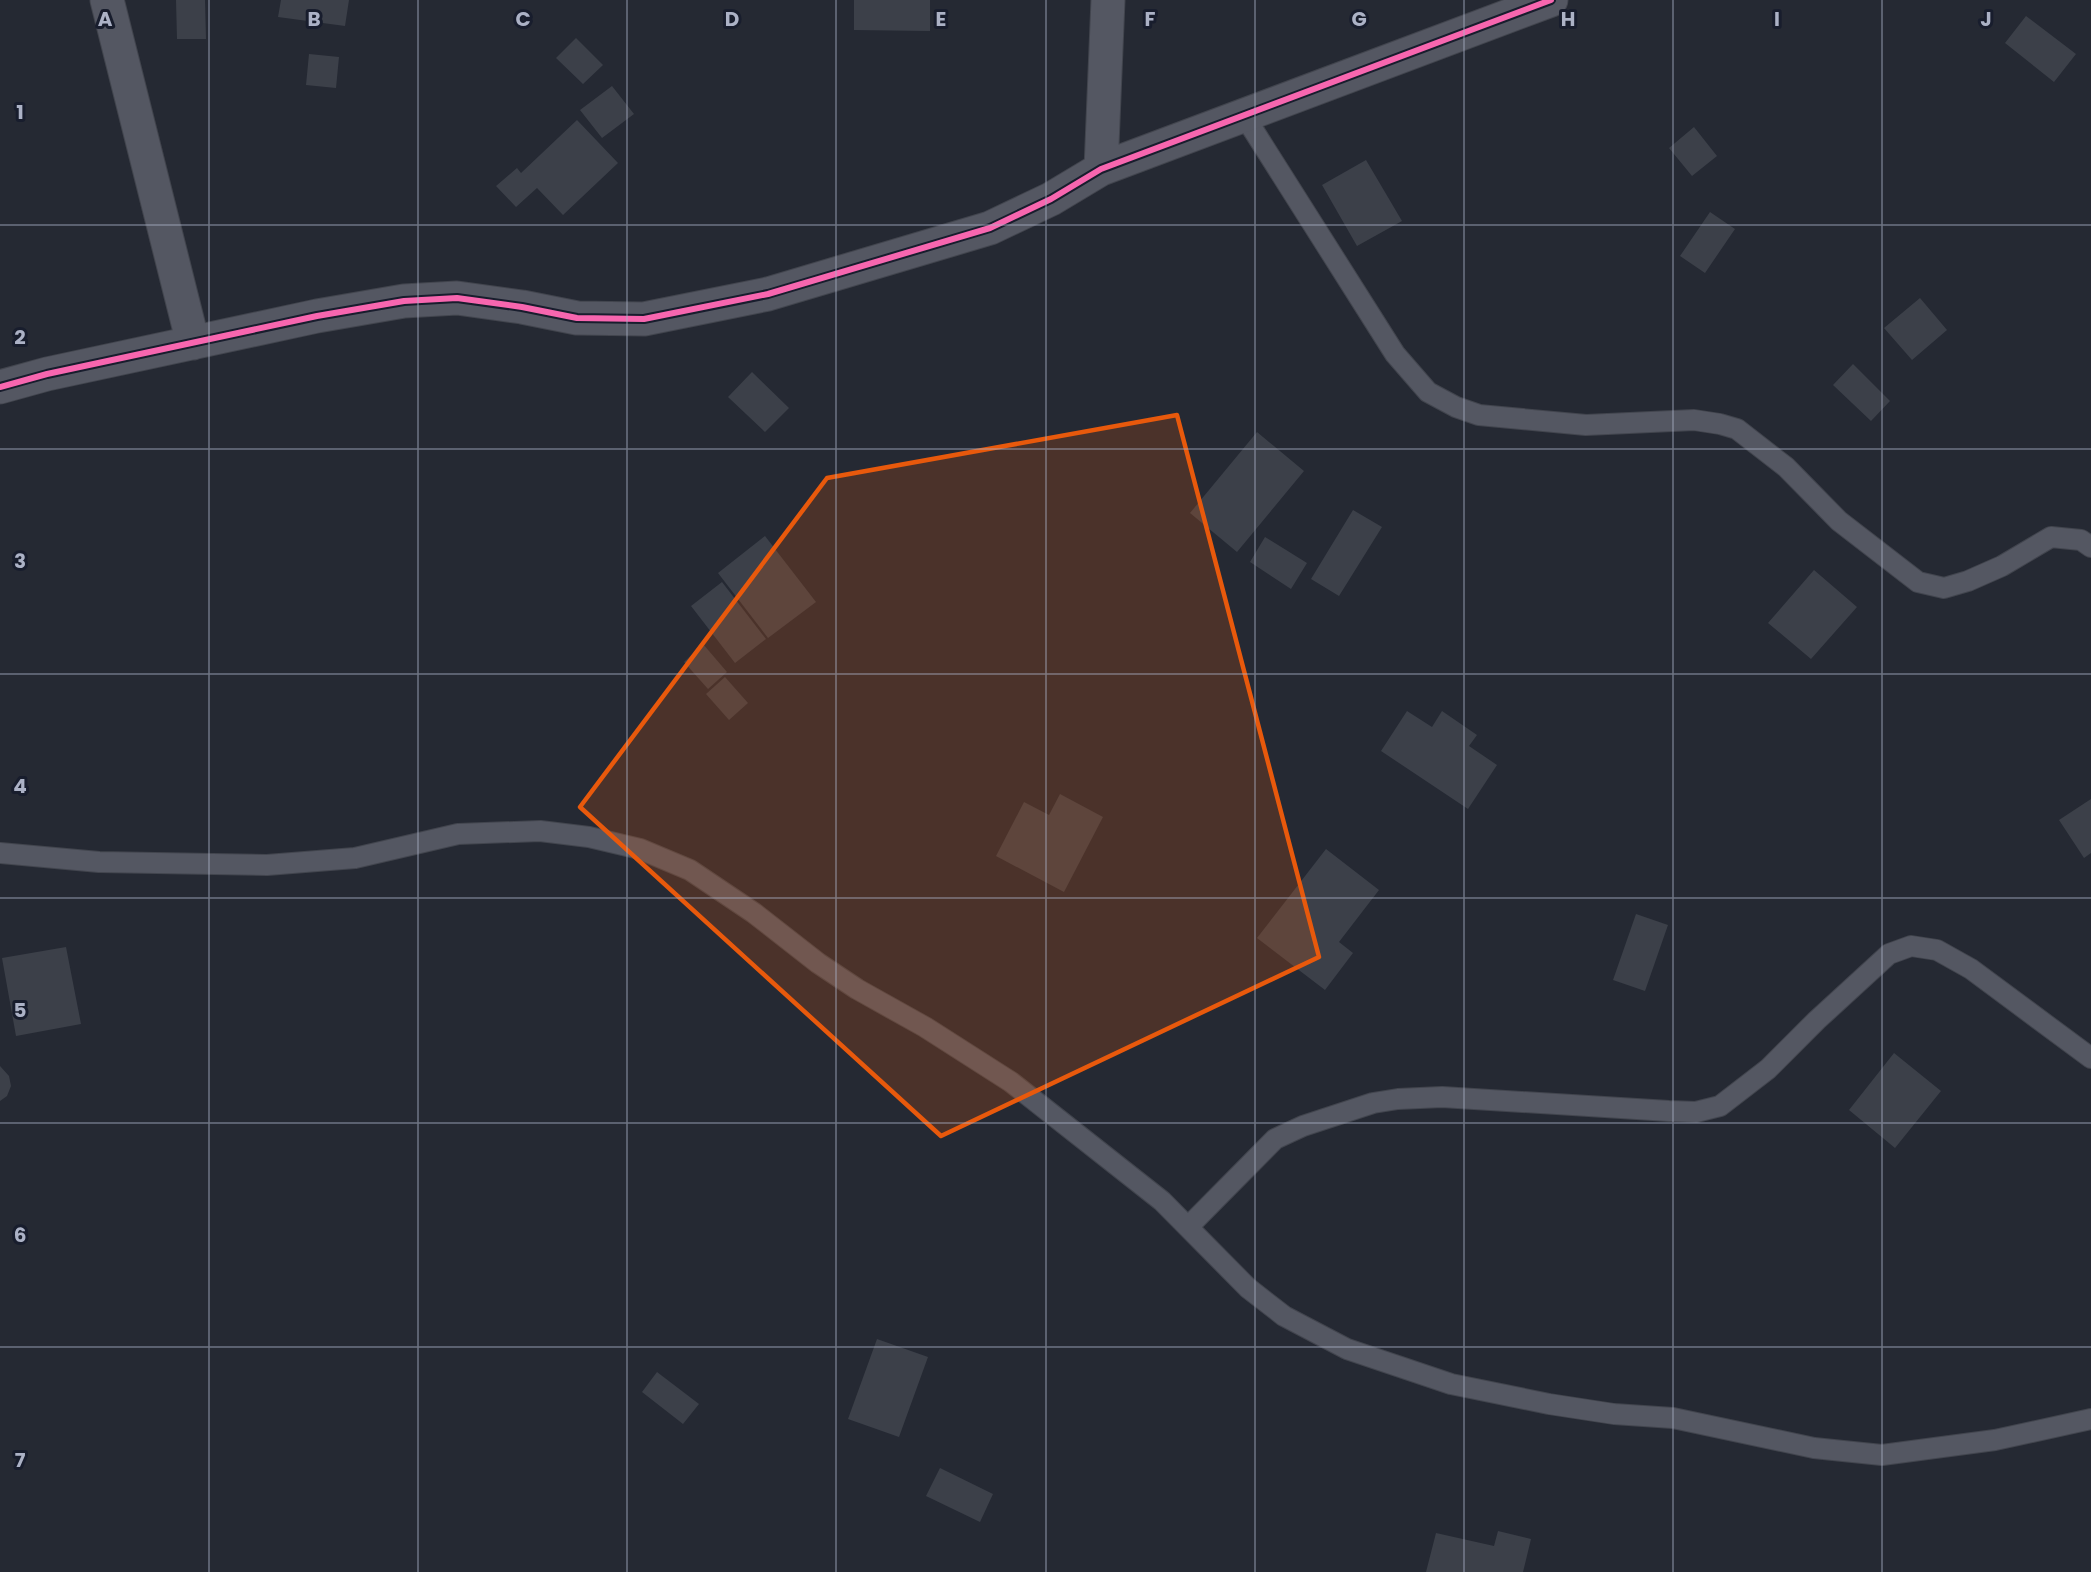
<svg xmlns="http://www.w3.org/2000/svg" width="2091" height="1572" viewBox="0 0 2091 1572" font-family="Poppins,sans-serif">
	<style>
		.building { fill: #3c4049 }
		.lines { fill: none; stroke-linecap: round; stroke-linejoin: round }
		.lane-casing { stroke: #42454e; stroke-width: 22 }
		.street-casing { stroke: #42454e; stroke-width: 35 }
		.lane { stroke: #545762; stroke-width: 20 }
		.street { stroke: #545762; stroke-width: 33 }
		.cycleway-casing { stroke: #181d2d; stroke-width: 10 }
		.cycleway { stroke: #f766af; stroke-width: 6 }
		.marked { fill: #e8590c; fill-opacity: 0.2; stroke: #e8590c; stroke-width: 4.5; stroke-linejoin: round }
		.grid { fill: none; stroke: #acb2c6; stroke-width: 1.5; stroke-opacity: 0.55 }
		.grid-label { font-size: 20px; text-anchor: middle; font-weight: bold; fill: #acb2c6; stroke: #181d2d; stroke-width: 6; stroke-linejoin: round; paint-order: stroke }
	</style>
	<rect width="100%" height="100%" fill="#252933"/>
	<path class="building" d="M 176,0 L 205,0 L 206,39 L 177,39 Z
		M 281,0 L 349,0 L 345,26 L 278,17 Z
		M 854,0 L 930,0 L 930,31 L 854,30 Z
		M 2026,16 L 2076,54 L 2054,82 L 2005,43 Z
		M 576,38 L 603,65 L 583,84 L 556,58 Z
		M 309,54 L 339,57 L 336,88 L 306,85 Z
		M 612,86 L 634,114 L 602,138 L 580,110 Z
		M 577,120 L 618,163 L 563,215 L 537,188 L 516,207 L 496,186 L 517,168 L 521,173 Z
		M 1694,127 L 1717,156 L 1692,176 L 1669,148 Z
		M 1366,160 L 1402,221 L 1357,246 L 1322,185 Z
		M 1710,212 L 1735,229 L 1705,273 L 1680,256 Z
		M 1920,298 L 1947,330 L 1912,360 L 1884,328 Z
		M 1853,364 L 1890,401 L 1871,421 L 1833,385 Z
		M 752,372 L 789,408 L 765,432 L 728,397 Z
		M 1257,432 L 1304,471 L 1237,552 L 1190,513 Z
		M 1353,510 L 1382,527 L 1339,596 L 1311,579 Z
		M 765,536 L 816,602 L 768,638 L 718,573 Z
		M 1265,537 L 1307,563 L 1291,589 L 1250,562 Z
		M 1814,570 L 1857,607 L 1811,659 L 1768,623 Z
		M 722,582 L 766,639 L 735,663 L 691,606 Z
		M 703,644 L 727,672 L 708,689 L 684,662 Z
		M 725,677 L 748,703 L 729,720 L 706,694 Z
		M 1407,711 L 1432,727 L 1442,711 L 1477,735 L 1469,746 L 1497,765 L 1468,809 L 1381,751 Z
		M 1060,794 L 1103,817 L 1064,892 L 996,856 L 1024,802 L 1049,815 Z
		M 2091,799 L 2091,853 L 2084,858 L 2059,820 Z
		M 1326,849 L 1379,890 L 1339,942 L 1353,953 L 1325,990 L 1257,938 Z
		M 1636,914 L 1668,925 L 1645,991 L 1613,980 Z
		M 66,947 L 81,1024 L 16,1036 L 2,958 Z
		M 1894,1053 L 1941,1091 L 1895,1148 L 1849,1110 Z
		M 0,1066 L 9,1076 L 11,1086 L 7,1096 L 0,1101 Z
		M 877,1339 L 928,1357 L 899,1437 L 848,1419 Z
		M 657,1372 L 699,1404 L 683,1424 L 642,1392 Z
		M 940,1468 L 993,1494 L 980,1522 L 926,1496 Z
		M 1498,1531 L 1531,1539 L 1523,1572 L 1426,1572 L 1436,1533 L 1494,1546 Z"/>
	<g class="lines">
		<g class="lane-casing">
			<path id="lane" d="M 1245,117 L 1395,354 L 1428,392 L 1456,407 L 1479,415 L 1586,425 L 1694,420 L 1720,424 L 1737,429 L 1786,467 L 1839,521 L 1918,582 L 1944,588 L 1968,581 L 2002,566 L 2051,537 L 2081,540 L 2091,547
				M 0,853 L 99,862 L 267,865 L 355,858 L 458,834 L 540,831 L 589,837 L 640,849 L 690,870 L 754,913 L 818,963 L 857,989 L 925,1027 L 1011,1082 L 1162,1201 L 1248,1288 L 1284,1316 L 1347,1349 L 1451,1384 L 1549,1404 L 1614,1414 L 1673,1418 L 1814,1448 L 1882,1455 L 1995,1440 L 2091,1419
				M 1188,1227 L 1275,1139 L 1303,1126 L 1373,1103 L 1398,1099 L 1442,1097 L 1669,1111 L 1696,1112 L 1720,1106 L 1768,1069 L 1817,1020 L 1889,954 L 1911,946 L 1937,950 L 1971,969 L 2091,1058"/>
		</g>
		<g class="street-casing">
			<path id="street" d="M 107,0 L 193,343
				M 1101,169 L 1108,0
				M 0,387 L 47,374 L 317,316 L 404,301 L 457,298 L 522,307 L 577,318 L 644,319 L 768,294 L 990,228 L 1051,199 L 1101,169 L 1551,0"/>
		</g>
		<use href="#lane" class="lane"/>
		<use href="#street" class="street"/>
		<g class="cycleway-casing">
			<path id="cycleway" d="M 0,387 L 47,374 L 317,316 L 404,301 L 457,298 L 522,307 L 577,318 L 644,319 L 768,294 L 990,228 L 1051,199 L 1101,169 L 1551,0"/>
		</g>
		<use href="#cycleway" class="cycleway"/>
	</g>
	<path class="marked" d="M 1177,415 L 1319,957 L 941,1136 L 580,807 L 827,478 Z"/>
	<path class="grid" d="M 209,0 L 209,1572M 418,0 L 418,1572M 627,0 L 627,1572M 836,0 L 836,1572M 1046,0 L 1046,1572M 1255,0 L 1255,1572M 1464,0 L 1464,1572M 1673,0 L 1673,1572M 1882,0 L 1882,1572M 0,225 L 2091,225M 0,449 L 2091,449M 0,674 L 2091,674M 0,898 L 2091,898M 0,1123 L 2091,1123M 0,1347 L 2091,1347"/>
	<g class="grid-label">
		<text x="105" y="26">A</text>
		<text x="314" y="26">B</text>
		<text x="523" y="26">C</text>
		<text x="732" y="26">D</text>
		<text x="941" y="26">E</text>
		<text x="1150" y="26">F</text>
		<text x="1359" y="26">G</text>
		<text x="1568" y="26">H</text>
		<text x="1777" y="26">I</text>
		<text x="1986" y="26">J</text>
		<text x="20" y="119">1</text>
		<text x="20" y="344">2</text>
		<text x="20" y="568">3</text>
		<text x="20" y="793">4</text>
		<text x="20" y="1017">5</text>
		<text x="20" y="1242">6</text>
		<text x="20" y="1467">7</text>
	</g>
</svg>
